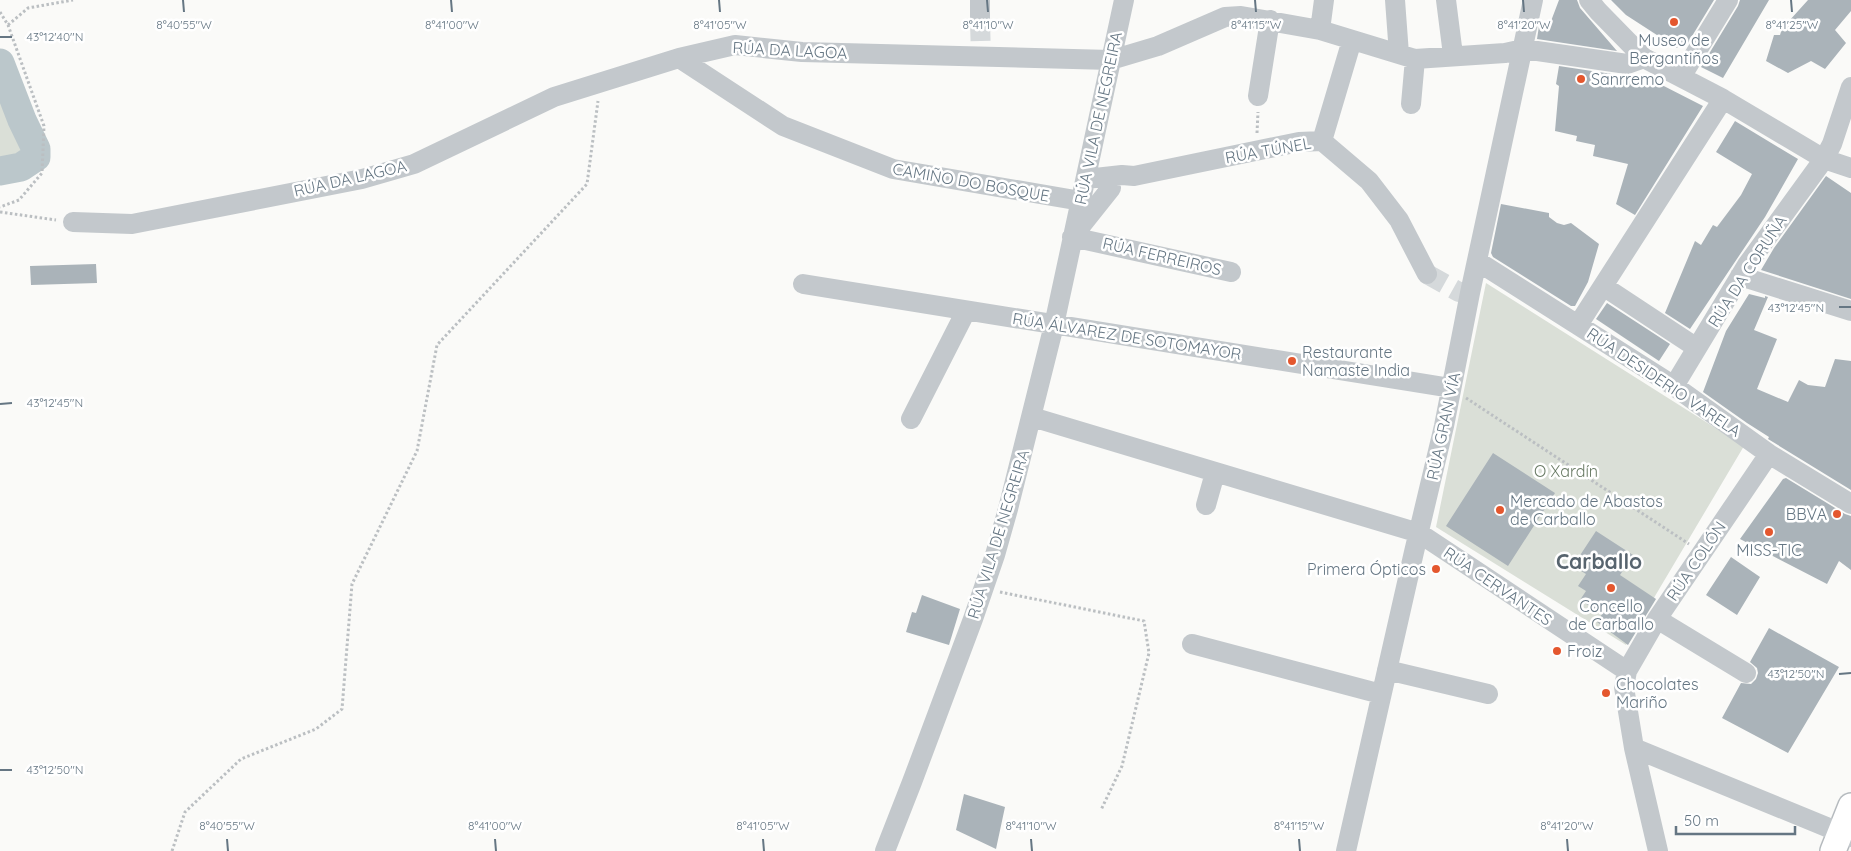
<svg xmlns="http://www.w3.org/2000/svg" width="1851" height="851" viewBox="0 0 1851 851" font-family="Quicksand,sans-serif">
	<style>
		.green { fill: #dadfd7 }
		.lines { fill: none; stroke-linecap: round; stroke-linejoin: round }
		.river { stroke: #bbc7cb; stroke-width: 29 }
		.building { fill: #aab3b9 }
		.minor-tunnel { stroke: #d5d9db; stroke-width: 20; stroke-dasharray: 20 10; stroke-linecap: butt }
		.major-casing { stroke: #b5babe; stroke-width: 28 }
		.path { stroke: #bbbfc2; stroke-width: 3; stroke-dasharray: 2.5 2.5; stroke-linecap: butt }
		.minor { stroke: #c3c8cc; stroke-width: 20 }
		.major { stroke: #fff; stroke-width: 25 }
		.ticks { fill: none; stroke: #657683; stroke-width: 2 }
		.poi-dot { fill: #e4572e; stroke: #fff; stroke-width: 2 }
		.labels { text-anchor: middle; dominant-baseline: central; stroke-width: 5; stroke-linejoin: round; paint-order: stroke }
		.poi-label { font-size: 16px; fill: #657683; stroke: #fff; text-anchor: start }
		.street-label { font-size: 16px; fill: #657683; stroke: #fff }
		.park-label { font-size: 16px; fill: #687a64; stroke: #fff }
		.district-label { font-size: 21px; font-weight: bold; fill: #57646e; stroke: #fff }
		.ticks-label { font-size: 12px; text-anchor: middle; fill: #657683; stroke: #fff; stroke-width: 5; stroke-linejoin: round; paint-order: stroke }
	</style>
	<rect width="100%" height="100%" fill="#fafaf8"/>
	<path class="green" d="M 0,63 L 22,120 L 36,149 L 36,157 L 21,167 L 0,171 Z
		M 1486,283 L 1744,446 L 1626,645 L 1436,527 Z"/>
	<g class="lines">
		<path class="river" d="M 0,63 L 22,120 L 36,149 L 36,157 L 21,167 L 0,171"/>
	</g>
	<path class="building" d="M 1559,0 L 1577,0 L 1580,8 L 1617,51 L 1537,39 L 1539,26 L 1548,29 Z
		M 1611,0 L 1714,0 L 1686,46 L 1680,43 L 1677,48 L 1626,15 Z
		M 1740,0 L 1769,0 L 1723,78 L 1701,67 L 1738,6 Z
		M 1808,0 L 1851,0 L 1851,11 L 1835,30 L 1846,43 L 1825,69 L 1811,61 L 1788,73 L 1766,61 L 1774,35 L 1780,35 L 1785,19 L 1789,21 Z
		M 1559,66 L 1625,76 L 1632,75 L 1654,81 L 1703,106 L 1635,215 L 1616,204 L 1628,164 L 1593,156 L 1595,145 L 1576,141 L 1577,136 L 1555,131 L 1559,86 L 1556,84 Z
		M 1735,121 L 1798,159 L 1765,217 L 1690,329 L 1665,313 L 1695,241 L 1701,245 L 1713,225 L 1717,227 L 1741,195 L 1752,174 L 1716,152 Z
		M 1826,176 L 1851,193 L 1851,299 L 1761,270 L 1774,248 Z
		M 1501,204 L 1549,213 L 1549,217 L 1557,223 L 1564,225 L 1571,223 L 1599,244 L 1588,282 L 1575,306 L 1571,306 L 1493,257 L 1491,253 Z
		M 96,264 L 97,283 L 31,285 L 30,266 Z
		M 1749,294 L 1765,298 L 1765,296 L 1768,297 L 1754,330 L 1777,339 L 1757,389 L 1788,402 L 1799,380 L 1808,385 L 1825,387 L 1835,359 L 1851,361 L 1851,490 L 1768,439 L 1769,437 L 1747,423 L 1703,392 L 1726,331 Z
		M 1607,303 L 1670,344 L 1659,361 L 1596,319 Z
		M 1493,453 L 1555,493 L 1508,566 L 1446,526 Z
		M 1786,478 L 1845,514 L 1851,516 L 1851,570 L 1839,561 L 1827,584 L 1740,539 L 1783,479 Z
		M 1596,531 L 1633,555 L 1620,575 L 1656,599 L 1628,645 L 1597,622 L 1602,614 L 1580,600 L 1586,591 L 1578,586 L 1586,574 L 1573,566 Z
		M 1731,557 L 1760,577 L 1737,615 L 1706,595 Z
		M 922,595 L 960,609 L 949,645 L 906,632 L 912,612 L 916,613 Z
		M 1769,628 L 1839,667 L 1788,753 L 1722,718 L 1741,683 L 1751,684 L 1756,679 L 1758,673 L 1757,668 L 1750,662 Z
		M 964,794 L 1005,807 L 996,849 L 956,830 Z"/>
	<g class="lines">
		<path class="minor-tunnel" d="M 980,21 L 981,57
			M 1427,274 L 1459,292 L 1470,293"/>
		<g class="major-casing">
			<path id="major" d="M 1833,851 L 1851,806"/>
		</g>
		<path class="path" d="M 0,12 L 8,25 L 44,126 L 42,173 L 19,200 L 0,207
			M 8,25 L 28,8 L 73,0
			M 1257,133 L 1258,112
			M 0,212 L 56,220
			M 1466,398 L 1689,544
			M 1000,592 L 1144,621 L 1149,653 L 1122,766 L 1101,810
			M 172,851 L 185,812 L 241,759 L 316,729 L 342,709 L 352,584 L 417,451 L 437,345 L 587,184 L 598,101"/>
		<path class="minor" d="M 980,0 L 980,21
			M 1395,0 L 1399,54
			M 1446,0 L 1453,55
			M 1589,0 L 1598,11 L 1644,58 L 1723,99 L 1824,159 L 1851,168
			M 1320,30 L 1324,0
			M 679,58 L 783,126 L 893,169 L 1081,201
			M 1681,77 L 1728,0
			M 1258,96 L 1270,20
			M 1411,104 L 1415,59
			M 1322,141 L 1352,40
			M 1086,179 L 1122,175 L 1134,176 L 1299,142 L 1322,141 L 1369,181 L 1399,220 L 1427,274
			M 1111,188 L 1072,237 L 1231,272
			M 73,222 L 132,224 L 362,179 L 414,164 L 554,97 L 679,58 L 735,45 L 802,52 L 1111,60 L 1158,46 L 1225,17 L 1241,16 L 1320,30 L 1415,59 L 1505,53 L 1523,49 L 1627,64 L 1644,58
			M 1477,261 L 1674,386 L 1769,454 L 1851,504
			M 1740,276 L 1851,311
			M 803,284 L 1451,388
			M 1603,286 L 1697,348
			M 1578,325 L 1723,99
			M 1674,386 L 1747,265 L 1824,159 L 1832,144 L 1851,87
			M 1032,417 L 1419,533 L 1627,671
			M 911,419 L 966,311
			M 1206,505 L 1215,473
			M 1657,619 L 1746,673
			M 1192,644 L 1381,694
			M 1387,670 L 1488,694
			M 1634,748 L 1851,837
			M 885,851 L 912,782 L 973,619 L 995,555 L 1008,509 L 1054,325 L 1124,0
			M 1346,851 L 1414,552 L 1444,426 L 1470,293 L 1533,0
			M 1658,851 L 1634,748 L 1624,687 L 1627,671 L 1657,619 L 1769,454"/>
		<use href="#major" class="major"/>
	</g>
	<path class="ticks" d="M 183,0 L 184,12M 451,0 L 452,12M 719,0 L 720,12M 987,0 L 988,12M 1255,0 L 1256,12M 1523,0 L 1524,12M 1791,0 L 1792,12M 0,37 L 12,37M 1839,307 L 1851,307M 0,404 L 12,403M 1839,674 L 1851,673M 0,770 L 12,770M 227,839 L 228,851M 495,839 L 496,851M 763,839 L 764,851M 1031,839 L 1032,851M 1299,839 L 1300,851M 1567,839 L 1568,851"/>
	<g class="poi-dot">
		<circle cx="1674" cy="22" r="5"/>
		<circle cx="1581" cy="79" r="5"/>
		<circle cx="1292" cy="361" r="5"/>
		<circle cx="1500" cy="510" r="5"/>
		<circle cx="1837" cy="514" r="5"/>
		<circle cx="1769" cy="532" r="5"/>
		<circle cx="1436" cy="569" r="5"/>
		<circle cx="1611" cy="588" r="5"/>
		<circle cx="1557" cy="651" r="5"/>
		<circle cx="1606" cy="693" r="5"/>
	</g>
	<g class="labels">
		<g class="poi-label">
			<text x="1674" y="40" text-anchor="middle">Museo de<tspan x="1674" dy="18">Bergantiños</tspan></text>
			<text x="1591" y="79">Sanrremo</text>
			<text x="1302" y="352">Restaurante<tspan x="1302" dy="18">Namaste India</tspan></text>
			<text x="1510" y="501">Mercado de Abastos<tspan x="1510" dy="18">de Carballo</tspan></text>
			<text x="1827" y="514" text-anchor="end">BBVA</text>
			<text x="1769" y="550" text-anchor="middle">MISS-TIC</text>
			<text x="1426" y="569" text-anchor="end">Primera Ópticos</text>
			<text x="1611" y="606" text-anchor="middle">Concello<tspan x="1611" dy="18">de Carballo</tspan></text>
			<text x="1567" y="651">Froiz</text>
			<text x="1616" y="684">Chocolates<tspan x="1616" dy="18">Mariño</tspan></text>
		</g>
		<g class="street-label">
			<text transform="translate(790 50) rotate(3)">RÚA DA LAGOA</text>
			<text transform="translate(1098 118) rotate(-78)">RÚA VILA DE NEGREIRA</text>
			<text transform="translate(1268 150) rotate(-10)">RÚA TÚNEL</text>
			<text transform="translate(350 178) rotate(-13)">RÚA DA LAGOA</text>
			<text transform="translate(971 182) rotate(10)">CAMIÑO DO BOSQUE</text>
			<text transform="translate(1162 256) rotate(13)">RÚA FERREIROS</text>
			<text transform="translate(1747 271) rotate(-57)">RÚA DA CORUÑA</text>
			<text transform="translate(1127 336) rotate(9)">RÚA ÁLVAREZ DE SOTOMAYOR</text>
			<text transform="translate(1664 382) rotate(34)">RÚA DESIDERIO VARELA</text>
			<text transform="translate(1443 426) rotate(-78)">RÚA GRAN VÍA</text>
			<text transform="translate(998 534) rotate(-73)">RÚA VILA DE NEGREIRA</text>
			<text transform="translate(1696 561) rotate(-56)">RÚA COLÓN</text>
			<text transform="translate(1498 586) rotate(34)">RÚA CERVANTES</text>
		</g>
		<g class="park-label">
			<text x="1566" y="471">O Xardín</text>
		</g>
		<g class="district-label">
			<text x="1599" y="561">Carballo</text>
		</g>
	</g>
	<g class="ticks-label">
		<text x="184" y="29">8°40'55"W</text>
		<text x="452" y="29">8°41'00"W</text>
		<text x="720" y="29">8°41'05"W</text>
		<text x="988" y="29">8°41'10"W</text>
		<text x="1256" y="29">8°41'15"W</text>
		<text x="1524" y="29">8°41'20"W</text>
		<text x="1792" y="29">8°41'25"W</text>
		<text x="55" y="41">43°12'40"N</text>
		<text x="1796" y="312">43°12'45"N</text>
		<text x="55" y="407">43°12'45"N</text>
		<text x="1796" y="678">43°12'50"N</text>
		<text x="55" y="774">43°12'50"N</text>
		<text x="227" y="830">8°40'55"W</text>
		<text x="495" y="830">8°41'00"W</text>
		<text x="763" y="830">8°41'05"W</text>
		<text x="1031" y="830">8°41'10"W</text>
		<text x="1299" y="830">8°41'15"W</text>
		<text x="1567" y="830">8°41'20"W</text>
	</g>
	<path d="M1676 826v8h119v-8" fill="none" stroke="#657683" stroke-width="2.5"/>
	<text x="1684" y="826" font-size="15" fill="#657683" stroke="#ffffff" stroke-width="4" paint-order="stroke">50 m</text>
</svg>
